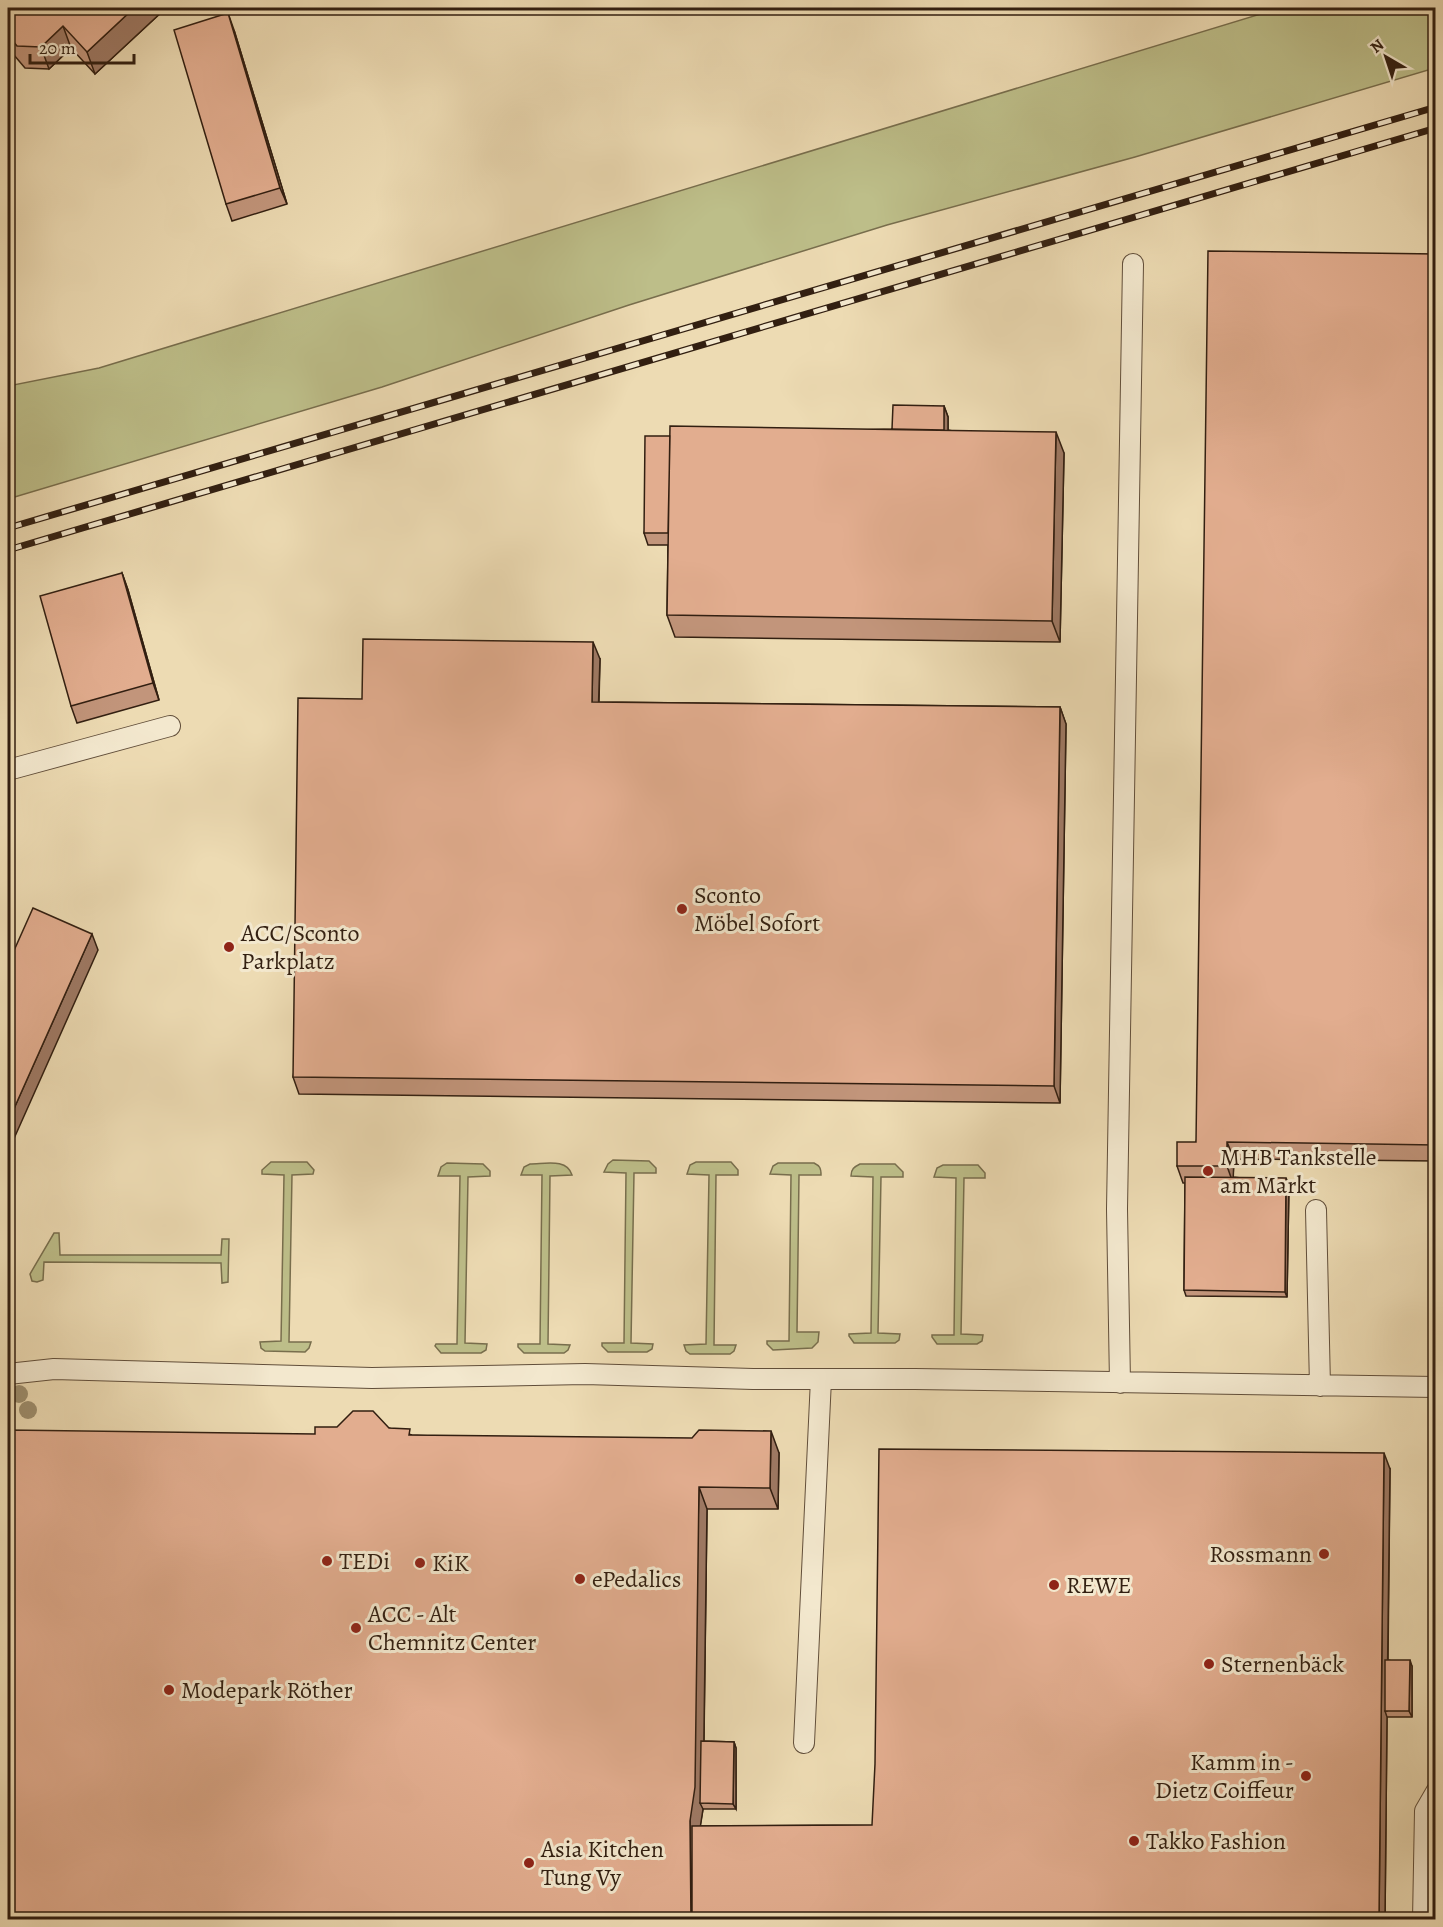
<svg xmlns="http://www.w3.org/2000/svg" width="1443" height="1927" viewBox="0 0 1443 1927" font-family="Alegreya,serif">
	<style>
		.green { fill: #bdbe89; stroke: #786e4d; stroke-width: 1.5 }
		.lines { fill: none; stroke-linecap: round; stroke-linejoin: round }
		.lane-casing { stroke: #614e3a; stroke-width: 22 }
		.lane { stroke: #f3e8ce; stroke-width: 20 }
		.rail-casing { stroke: #321f11; stroke-width: 7 }
		.rail { stroke: #f3e8ce; stroke-width: 4.5; stroke-dasharray: 14; stroke-linecap: butt }
		.tree { fill: #9d8e6e }
		.wall { fill: #c2957b; stroke: #321f11; stroke-width: 1.5 }
		.shaded-wall { fill: #9e7964; stroke: #321f11; stroke-width: 1.5 }
		.building { fill: #e2ad8f; stroke: #321f11; stroke-width: 1.5 }
		.poi-dot { fill: #8f2418; stroke: #f3e8ce; stroke-width: 2 }
		.labels { text-anchor: middle; dominant-baseline: central; stroke-width: 6; stroke-linejoin: round; paint-order: stroke }
		.poi-label { font-size: 24px; fill: #321f11; stroke: #f3e8ce; text-anchor: start }
	</style>
	<rect width="100%" height="100%" fill="#eddbb3"/>
	<filter id="stains"><feTurbulence type="fractalNoise" baseFrequency=".00333" numOctaves="4"/><feColorMatrix values="0 0 0 0 .2 0 0 0 0 .09 0 0 0 0 .02 0 0 0 .5 -.17"/></filter>
	<radialGradient id="worn" r=".72"><stop offset=".6" stop-color="#630" stop-opacity="0"/><stop offset="1" stop-color="#630" stop-opacity=".3"/></radialGradient>
	<path class="green" d="M 1280,8 L 1435,8 L 1435,68 L 1135,157 L 887,225 L 629,305 L 382,387 L 8,499 L 8,386 L 99,368 Z
		M 613,1160 L 649,1161 L 656,1168 L 656,1173 L 634,1173 L 631,1343 L 653,1344 L 652,1349 L 647,1352 L 608,1352 L 602,1346 L 602,1343 L 624,1343 L 626,1173 L 604,1172 L 608,1164 Z
		M 271,1162 L 307,1162 L 314,1170 L 313,1174 L 292,1175 L 289,1342 L 311,1342 L 309,1348 L 305,1352 L 265,1351 L 261,1348 L 260,1342 L 281,1341 L 284,1175 L 262,1174 L 262,1170 Z
		M 696,1162 L 731,1162 L 738,1170 L 738,1175 L 716,1175 L 714,1345 L 736,1345 L 734,1351 L 730,1354 L 690,1354 L 686,1351 L 684,1345 L 706,1344 L 709,1175 L 687,1174 L 690,1165 Z
		M 447,1163 L 483,1164 L 490,1171 L 490,1176 L 468,1177 L 465,1343 L 487,1344 L 486,1350 L 481,1353 L 441,1353 L 435,1346 L 436,1344 L 457,1344 L 460,1176 L 438,1176 L 441,1167 Z
		M 778,1163 L 814,1163 C 820,1166 821,1168 821,1175 L 799,1175 L 797,1332 L 819,1332 L 818,1342 L 812,1348 L 773,1350 L 767,1344 L 767,1341 L 789,1341 L 791,1175 L 770,1174 L 773,1166 Z
		M 530,1164 C 545,1164 567,1158 572,1175 L 550,1176 L 548,1344 L 570,1345 L 568,1350 L 564,1353 L 524,1353 L 518,1347 L 518,1344 L 540,1344 L 542,1175 L 521,1175 L 524,1167 Z
		M 860,1164 L 895,1164 L 903,1172 L 903,1177 L 881,1177 L 878,1333 L 900,1334 L 899,1340 L 895,1343 L 854,1343 L 849,1336 L 849,1334 L 871,1333 L 873,1177 L 851,1176 C 851,1169 854,1167 860,1164 Z
		M 943,1165 L 978,1165 L 985,1173 L 985,1178 L 964,1178 L 961,1334 L 983,1335 L 982,1341 L 977,1344 L 937,1344 L 932,1337 L 932,1335 L 954,1335 L 956,1178 L 934,1177 L 937,1168 Z
		M 54,1233 L 59,1233 L 60,1255 L 221,1255 L 222,1239 L 229,1239 L 228,1282 L 222,1283 L 221,1263 L 44,1262 L 43,1280 L 37,1282 L 32,1281 L 30,1274 Z"/>
	<g class="lines">
		<g class="lane-casing">
			<path id="lane" d="M 8,770 L 170,726
				M 1316,1210 L 1320,1386
				M 8,1374 L 54,1369 L 372,1378 L 585,1374 L 753,1379 L 915,1379 L 1436,1387
				M 1120,1383 L 1117,1209 L 1133,264
				M 804,1743 L 821,1379
				M 1423,1920 L 1425,1811 L 1436,1792"/>
		</g>
		<use href="#lane" class="lane"/>
		<g class="rail-casing">
			<path id="rail" d="M 8,528 L 1436,107
				M 8,550 L 1436,128"/>
		</g>
		<use href="#rail" class="rail"/>
	</g>
	<g class="tree">
		<circle cx="19" cy="1394" r="9"/>
		<circle cx="28" cy="1410" r="9"/>
	</g>
	<path class="wall" d="M 8,8 L 166,8 L 95,74 L 71,48 L 49,69 L 25,68 L 8,48 Z
		M 234,30 L 287,204 L 232,221 L 226,204 Z
		M 1436,254 L 1436,1161 L 1234,1159 L 1233,1177 L 1289,1184 L 1287,1297 L 1186,1296 L 1184,1290 L 1185,1183 L 1183,1183 L 1177,1166 L 1196,1142 Z
		M 944,406 L 948,417 L 948,430 L 1064,453 L 1060,642 L 675,637 L 667,615 L 668,545 L 648,545 L 644,533 L 670,436 L 892,429 Z
		M 122,573 L 128,590 L 159,700 L 77,723 L 71,706 Z
		M 600,659 L 599,702 L 1060,707 L 1066,724 L 1060,1103 L 299,1094 L 293,1077 L 362,699 Z
		M 389,1428 L 412,1435 L 779,1453 L 778,1509 L 707,1509 L 704,1741 L 734,1742 L 736,1748 L 736,1809 L 703,1809 L 700,1826 L 872,1825 L 1390,1469 L 1388,1660 L 1412,1666 L 1412,1717 L 1387,1717 L 1385,1920 L 8,1920 L 315,1434 Z"/>
	<path class="shaded-wall" d="M 134,8 L 166,8 L 95,74 L 87,52 Z
		M 228,13 L 234,30 L 287,204 L 280,188 Z
		M 63,26 L 71,48 L 49,69 L 41,47 Z
		M 944,406 L 948,417 L 948,452 L 943,440 Z
		M 1056,432 L 1064,453 L 1060,642 L 1052,621 Z
		M 122,573 L 128,590 L 159,700 L 153,683 Z
		M 593,642 L 600,659 L 598,719 L 592,702 Z
		M 1060,707 L 1066,724 L 1060,1103 L 1054,1086 Z
		M 92,934 L 98,950 L 8,1152 L 8,1122 Z
		M 1227,1142 L 1234,1159 L 1233,1183 L 1227,1166 Z
		M 1286,1178 L 1289,1184 L 1287,1297 L 1285,1292 Z
		M 771,1431 L 779,1453 L 778,1509 L 770,1488 Z
		M 1384,1453 L 1390,1469 L 1387,1711 L 1385,1711 L 1387,1717 L 1385,1920 L 1379,1920 Z
		M 699,1487 L 707,1509 L 703,1803 L 700,1803 L 703,1809 L 698,1842 L 698,1920 L 691,1920 L 690,1821 Z
		M 1410,1660 L 1412,1666 L 1412,1717 L 1409,1711 Z
		M 734,1742 L 736,1748 L 736,1809 L 733,1804 Z"/>
	<path class="building" d="M 8,8 L 134,8 L 87,52 L 63,26 L 41,47 L 17,46 L 8,35 Z
		M 228,13 L 280,188 L 226,204 L 174,30 Z
		M 1208,251 L 1436,254 L 1436,1145 L 1227,1142 L 1227,1166 L 1177,1166 L 1177,1142 L 1196,1142 Z
		M 893,405 L 944,406 L 944,430 L 892,429 Z
		M 670,426 L 1056,432 L 1052,621 L 667,615 Z
		M 645,436 L 670,436 L 668,533 L 644,533 Z
		M 122,573 L 153,683 L 71,706 L 40,596 Z
		M 363,639 L 593,642 L 592,702 L 1060,707 L 1054,1086 L 293,1077 L 298,698 L 362,699 Z
		M 33,908 L 92,934 L 8,1122 L 8,964 Z
		M 1185,1177 L 1286,1178 L 1285,1292 L 1184,1290 Z
		M 353,1411 L 373,1411 L 389,1428 L 410,1429 L 409,1435 L 692,1438 L 699,1430 L 771,1431 L 770,1488 L 699,1487 L 695,1787 L 690,1821 L 691,1920 L 8,1920 L 8,1430 L 315,1434 L 315,1427 L 337,1427 Z
		M 879,1449 L 1384,1453 L 1379,1920 L 692,1920 L 692,1826 L 872,1825 L 875,1764 Z
		M 1385,1660 L 1410,1660 L 1409,1711 L 1385,1711 Z
		M 701,1741 L 734,1742 L 733,1804 L 700,1803 Z"/>
	<g class="poi-dot">
		<circle cx="682" cy="909" r="6"/>
		<circle cx="229" cy="947" r="6"/>
		<circle cx="1208" cy="1171" r="6"/>
		<circle cx="1324" cy="1554" r="6"/>
		<circle cx="327" cy="1561" r="6"/>
		<circle cx="420" cy="1563" r="6"/>
		<circle cx="580" cy="1579" r="6"/>
		<circle cx="1054" cy="1585" r="6"/>
		<circle cx="356" cy="1628" r="6"/>
		<circle cx="1209" cy="1664" r="6"/>
		<circle cx="169" cy="1690" r="6"/>
		<circle cx="1306" cy="1776" r="6"/>
		<circle cx="1134" cy="1841" r="6"/>
		<circle cx="529" cy="1863" r="6"/>
	</g>
	<g class="labels">
		<g class="poi-label">
			<text x="694" y="895">Sconto<tspan x="694" dy="28">Möbel Sofort</tspan></text>
			<text x="241" y="933">ACC/Sconto<tspan x="241" dy="28">Parkplatz</tspan></text>
			<text x="1220" y="1157">MHB Tankstelle<tspan x="1220" dy="28">am Markt</tspan></text>
			<text x="1312" y="1554" text-anchor="end">Rossmann</text>
			<text x="339" y="1561">TEDi</text>
			<text x="432" y="1563">KiK</text>
			<text x="592" y="1579">ePedalics</text>
			<text x="1066" y="1585">REWE</text>
			<text x="368" y="1614">ACC - Alt<tspan x="368" dy="28">Chemnitz Center</tspan></text>
			<text x="1221" y="1664">Sternenbäck</text>
			<text x="181" y="1690">Modepark Röther</text>
			<text x="1294" y="1762" text-anchor="end">Kamm in -<tspan x="1294" dy="28">Dietz Coiffeur</tspan></text>
			<text x="1146" y="1841">Takko Fashion</text>
			<text x="541" y="1849">Asia Kitchen<tspan x="541" dy="28">Tung Vy</tspan></text>
		</g>
	</g>
	<rect width="1443" height="1927" fill="none" stroke="#eddbb3" stroke-width="30"/>
	<rect x="9" y="9" width="1425" height="1909" fill="none" stroke="#321f11" stroke-width="3"/>
	<rect x="15" y="15" width="1413" height="1897" fill="none" stroke="#321f11" stroke-width="1.5"/>
	<g transform="translate(1386 57) rotate(321)" stroke="#f3e8ce" stroke-width="4.5" paint-order="stroke">
	<path d="M0-4.5L10 22L0 15L-10 22Z" fill="#321f11"/>
	<text y="-9" font-size="16" font-weight="bold" text-anchor="middle" fill="#321f11">N</text>
	</g>
	<path d="M30 54v9h104v-9" fill="none" stroke="#321f11" stroke-width="3"/>
	<text x="39" y="54" font-size="18" fill="#321f11" stroke="#f3e8ce" stroke-width="4.5" paint-order="stroke">20 m</text>
	<rect width="100%" height="100%" filter="url(#stains)"/>
	<rect width="100%" height="100%" fill="url(#worn)"/>
</svg>
